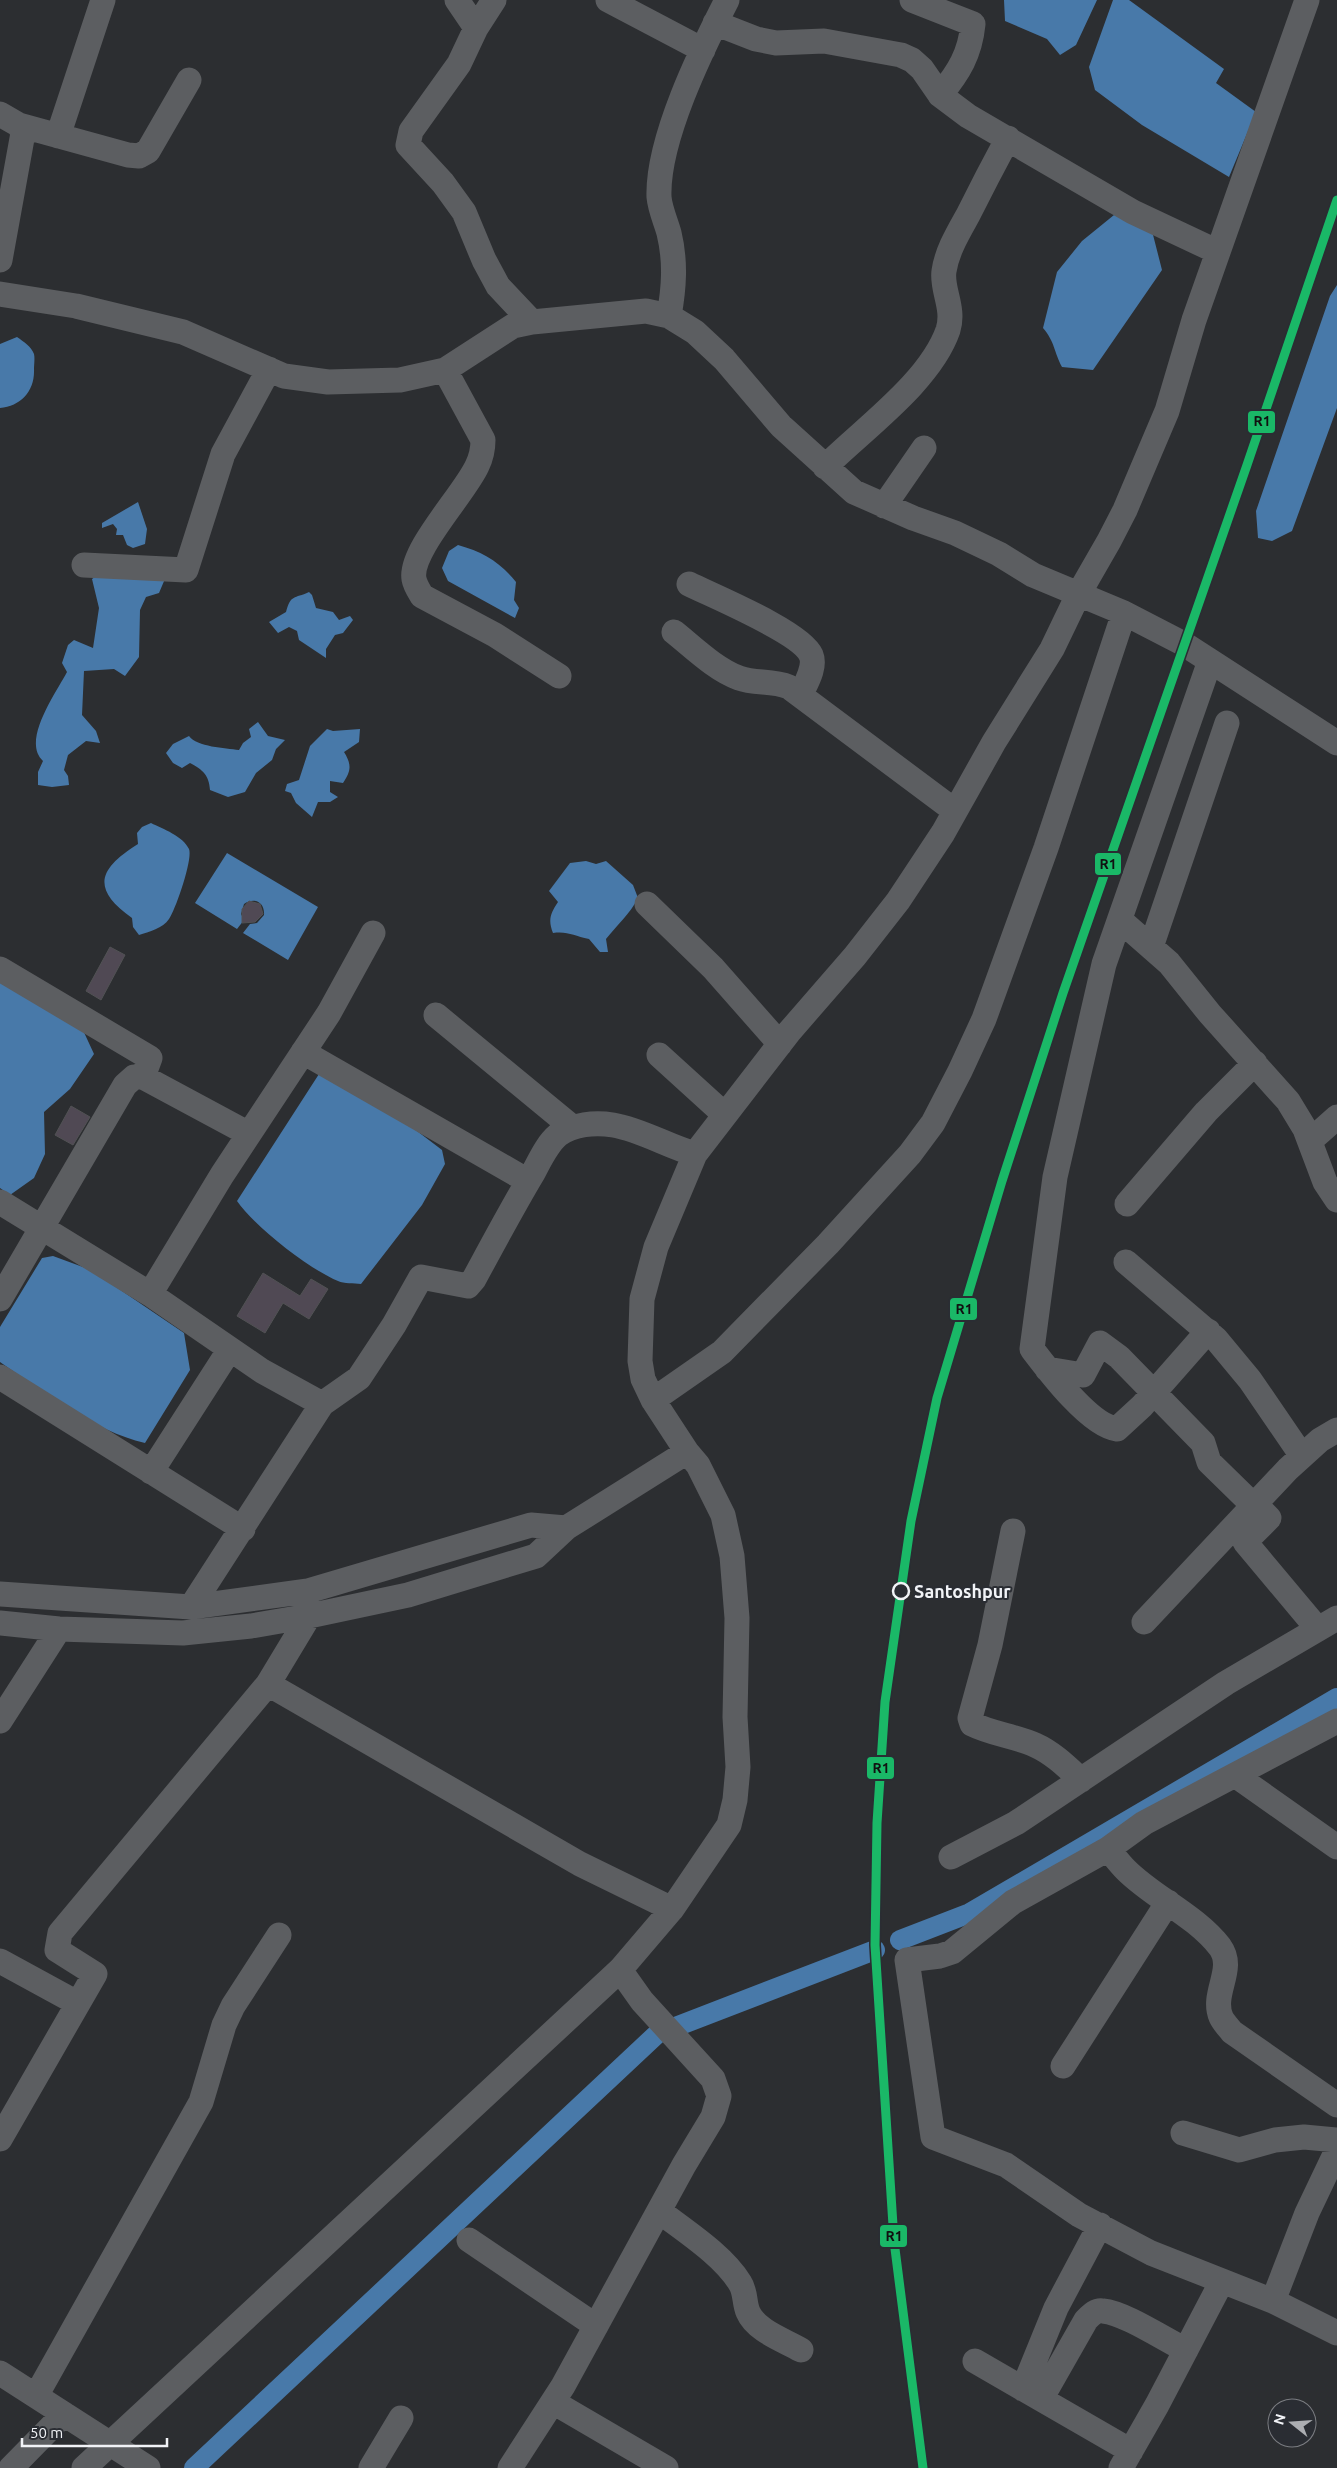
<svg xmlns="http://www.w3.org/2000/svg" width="1337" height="2468" viewBox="0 0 1337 2468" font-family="Ubuntu,sans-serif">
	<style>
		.water { fill: #4879a9 }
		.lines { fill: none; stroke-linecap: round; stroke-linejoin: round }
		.canal { stroke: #4879a9; stroke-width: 20 }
		.building { fill: #504954; stroke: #515254 }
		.minor { stroke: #5c5e61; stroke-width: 25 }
		.rail-1-casing { stroke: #2a2d33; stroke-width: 12 }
		.rail-1 { stroke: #1ab867; stroke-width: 9 }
		.stop-dot { fill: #2a2d33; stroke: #f1f3f7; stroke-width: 2.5 }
		.labels { text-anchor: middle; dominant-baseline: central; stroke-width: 4; stroke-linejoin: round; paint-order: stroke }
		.stop-label { font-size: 18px; font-weight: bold; fill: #f1f3f7; stroke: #2a2d33; text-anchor: start }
		.line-badge { stroke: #2a2d33; stroke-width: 2 }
		.pale-badge-label { font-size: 14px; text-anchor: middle; font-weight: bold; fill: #111 }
	</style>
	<rect width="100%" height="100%" fill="#2c2e31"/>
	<path class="water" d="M 1004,0 L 1097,0 L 1076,45 L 1060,55 L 1047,39 L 1005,21 Z
		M 1113,0 L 1129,0 L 1224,69 L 1216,83 L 1256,112 L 1229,177 L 1142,125 L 1095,90 L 1089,67 Z
		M 1114,215 L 1150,223 L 1162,270 L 1093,370 L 1062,367 C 1054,352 1055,342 1043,328 L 1057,272 L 1082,241 Z
		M 1337,285 L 1337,408 L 1292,531 L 1272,541 L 1258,538 L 1256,511 L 1330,296 Z
		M 17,337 C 24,342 31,346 34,354 C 35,358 34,365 34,369 C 35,391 21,406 0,408 L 0,344 Z
		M 138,502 L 147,529 L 145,544 L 133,548 L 127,545 L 123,535 L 116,535 L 117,529 L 113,524 L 102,528 L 102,523 Z
		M 458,545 C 483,552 500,562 516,582 L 514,600 L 519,608 L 515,618 L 448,581 L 442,568 L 449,551 Z
		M 170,567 L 159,593 L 146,597 L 140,610 L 139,657 L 125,676 L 114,669 L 84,671 L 82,715 L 96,731 L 100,743 L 86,741 L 68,755 L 64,770 L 68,776 L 69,785 L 52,787 L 38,785 L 38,772 L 43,761 C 21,741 56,693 67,672 L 62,663 L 68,645 L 74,640 L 93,648 L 99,608 L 92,579 L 107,569 Z
		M 309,592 L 312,595 L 316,608 L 333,612 L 339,620 L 350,616 L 353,620 L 343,633 L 335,635 L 326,649 L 326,658 L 299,640 L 297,631 L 289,627 L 278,633 L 269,622 L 286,612 C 291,594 294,599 309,592 Z
		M 258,722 L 268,736 L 285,740 L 276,749 L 272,760 L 256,773 L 245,792 L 228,797 L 210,790 C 209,775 203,770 190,763 L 182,768 L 173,763 L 166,753 L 173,744 L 189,736 C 197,747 225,748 239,750 L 243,743 L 251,737 L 249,729 Z
		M 327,729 L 333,731 L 360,729 L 359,742 L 344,752 C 352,765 351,771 343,783 L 330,781 L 330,792 L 338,797 L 330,802 L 318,802 L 312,817 L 296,803 L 291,793 L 285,791 L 287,784 L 299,780 L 310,746 Z
		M 151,823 C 163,829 183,836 189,849 C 193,859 176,909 169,919 C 163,928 149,932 139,935 L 133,927 L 132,918 C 91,889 98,869 138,844 L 137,833 L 142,827 Z
		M 227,853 L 318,907 L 288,960 L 243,933 L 250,924 L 257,923 L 264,915 C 265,902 254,897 244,904 L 241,914 L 244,920 L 237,929 L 195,903 Z
		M 586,861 L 596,864 L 606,861 L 633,885 L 638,898 C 630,914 617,925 606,939 L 608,952 L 600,952 L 589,939 C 574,936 568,931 553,933 C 548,920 550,914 558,902 L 549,891 L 570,863 Z
		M 0,982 L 82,1028 L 94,1054 L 70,1089 L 44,1112 L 45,1154 L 34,1178 L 10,1195 L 0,1188 Z
		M 319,1074 L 367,1093 L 442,1150 L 445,1164 L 422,1205 L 361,1284 C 354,1283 344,1284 338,1281 C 309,1269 255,1227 237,1201 Z
		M 53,1256 L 91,1270 L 184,1333 L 190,1370 L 145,1443 C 94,1431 43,1392 0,1362 L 0,1327 L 42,1258 Z"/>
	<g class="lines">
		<path class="canal" d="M 900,1940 L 970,1913 L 1337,1698
			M 194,2468 L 657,2034 L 875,1950"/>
	</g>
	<path class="building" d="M 249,901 L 260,904 L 263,914 L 255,922 L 242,923 L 242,909 Z
		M 110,947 L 125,955 L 101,1000 L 86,991 Z
		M 71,1106 L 90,1117 L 73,1145 L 55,1135 Z
		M 263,1273 L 300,1296 L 311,1279 L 328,1289 L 309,1319 L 283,1303 L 265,1333 L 237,1316 Z"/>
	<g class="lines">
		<path class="minor" d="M 457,0 L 476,28
			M 494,0 L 476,28 L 459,64 L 411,131 L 408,145 L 443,183 L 464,212 L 484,260 L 498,286 L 532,322
			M 608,0 L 703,50
			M 912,0 L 973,24 C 970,54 959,72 940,95
			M 715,23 L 756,39 L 776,43 L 824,41 L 901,55 L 912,60 L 922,69 L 940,95 L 968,116 L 1133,212 L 1218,252
			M 0,114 L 19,125 L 23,133 L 0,260
			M 19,125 L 128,155 L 139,156 L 148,151 L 189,80
			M 58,136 L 103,0
			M 0,294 L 76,306 L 183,332 L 284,376 L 328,382 L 400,380 L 445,370 L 513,326 L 532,322 L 646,311 L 669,316 L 695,332 L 724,359 L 781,426 L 854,492 L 913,518 L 955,533 L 999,554 L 1033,575 L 1124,613 L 1184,644 L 1337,743
			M 669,316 C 674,288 676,262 669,233 C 666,222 660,209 659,197 C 657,140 701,51 727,0
			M 445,370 L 483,440 C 483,449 481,458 477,466 C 465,493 409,551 414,579 C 415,585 419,591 422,596 L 495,635 L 559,676
			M 825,467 C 863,429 930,382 948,330 C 955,308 941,289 944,271 C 947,251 958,233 968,215 C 981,189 994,164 1008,138
			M 884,506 L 924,448
			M 84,565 L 186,570 L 223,454 L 269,369
			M 689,584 C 713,596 801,632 811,655 C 816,667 806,683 801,694
			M 674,632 C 694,648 715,669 739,678 C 755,684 772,680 789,687 L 955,811
			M 647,904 L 713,968 L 780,1044
			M 1120,920 L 1169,963 L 1210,1014 L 1288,1101 L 1305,1129 L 1325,1182 L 1337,1200
			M 1151,947 L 1227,723
			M 0,969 L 150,1058 L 143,1077
			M 436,1015 L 572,1127
			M 303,1052 L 528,1181
			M 659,1055 L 725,1115
			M 1310,1141 L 1337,1117
			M 0,1202 L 150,1294 L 262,1371 L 322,1404
			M 1127,1204 L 1206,1112 L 1255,1063
			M 1126,1262 L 1216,1339 L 1250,1380 L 1302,1456
			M 150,1294 L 222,1175 L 329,1013 L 373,933
			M 0,1299 L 125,1085 L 134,1077 L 143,1077 L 249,1134
			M 1208,1331 L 1142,1406 L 1117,1429 C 1090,1426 1048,1370 1032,1349 L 1055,1177 L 1104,964 L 1210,661
			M 1047,1369 L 1083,1375 L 1100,1343 L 1119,1357 L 1203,1443 L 1209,1462 L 1253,1505
			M 0,1377 L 243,1529
			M 653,1400 L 722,1352 L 828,1244 L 910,1154 L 933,1123 L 960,1071 L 984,1019 L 1046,848 L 1124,613
			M 151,1472 L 230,1349
			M 1254,1503 L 1269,1518 L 1245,1542 L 1317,1628
			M 1013,1531 L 990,1645 L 970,1718 L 972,1724 C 992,1734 1015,1736 1035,1745 C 1053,1753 1067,1767 1081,1780
			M 0,1594 L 191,1607 L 308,1591 L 531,1525 L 566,1528
			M 191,1607 L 322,1404 L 359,1378 L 394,1325 L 421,1277 L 468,1286 L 474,1279 C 493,1244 512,1208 533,1173 C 540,1160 547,1144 558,1135 C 573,1124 595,1122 613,1125 C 642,1130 667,1146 695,1154
			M 309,1607 L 309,1616 L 268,1684 L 580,1864 L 672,1909
			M 1144,1622 L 1288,1469 L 1320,1440 L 1337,1430
			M 0,1623 L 59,1629 L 183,1633 L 251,1626 L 309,1616 L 408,1595 L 536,1556 L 566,1528 L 687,1452
			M 0,1721 L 59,1629
			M 1337,1721 L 1144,1823 L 1108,1849 L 1013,1902 L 952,1952 L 940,1956 L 907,1960 L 933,2137 L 1006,2165 L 1079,2215 L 1151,2253 L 1273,2301 L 1337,2333
			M 1235,1775 L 1337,1847
			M 1108,1849 C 1114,1856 1119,1863 1126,1870 C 1154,1898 1195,1915 1220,1947 C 1236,1969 1211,1993 1221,2017 C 1223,2022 1229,2028 1232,2032 L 1337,2105
			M 951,1857 L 1016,1823 L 1226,1683 L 1337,1618
			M 0,1961 L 77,2003
			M 1063,2066 L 1168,1902
			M 1183,2133 L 1239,2150 L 1275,2140 L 1304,2137 L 1337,2140
			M 0,2139 L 95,1974 L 57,1950 L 60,1933 L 268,1684
			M 659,2211 C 685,2231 723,2255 740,2283 C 746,2292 744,2303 748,2312 C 756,2331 784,2340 801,2350
			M 469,2240 L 596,2326
			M 1273,2301 L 1307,2213 L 1337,2150
			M 975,2361 L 1131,2451
			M 0,2373 L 148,2468
			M 1023,2389 L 1056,2308 L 1100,2225
			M 36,2396 L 201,2102 L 224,2025 L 233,2006 L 279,1935
			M 1041,2399 L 1086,2320 C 1092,2314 1096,2310 1103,2311 C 1125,2313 1165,2340 1186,2350
			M 553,2402 L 666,2468
			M 11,2468 L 64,2414
			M 84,2468 L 620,1970 L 672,1909 L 729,1825 L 735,1800 L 738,1767 L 735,1717 L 737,1618 L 732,1556 L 723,1515 L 698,1465 L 687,1452 L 653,1400 L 643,1379 L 640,1361 L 642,1299 L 656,1247 L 695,1154 L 789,1032 L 855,956 L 898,901 L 943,833 L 994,742 L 1052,649 L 1078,595 L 1109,541 L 1125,510 L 1167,411 L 1194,320 L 1307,0
			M 371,2468 L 401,2418
			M 510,2468 L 563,2386 L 684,2165 L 713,2117 L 719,2096 L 713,2079 L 642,2001 L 620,1970
			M 1121,2468 L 1157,2405 L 1222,2281"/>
		<g class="rail-1-casing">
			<path id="rail-1" d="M 923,2468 L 894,2241 L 875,1945 L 877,1823 L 885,1702 L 911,1521 L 937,1398 L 1002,1181 L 1063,993 L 1247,465 L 1337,200"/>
		</g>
		<use href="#rail-1" class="rail-1"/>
	</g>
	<circle class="stop-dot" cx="901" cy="1591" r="8"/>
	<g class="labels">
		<g class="stop-label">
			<text x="914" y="1591">Santoshpur</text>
		</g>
	</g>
	<g class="line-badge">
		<rect x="1247" y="410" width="29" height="24" rx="5" fill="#1ab867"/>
		<rect x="1094" y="852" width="28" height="24" rx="5" fill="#1ab867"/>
		<rect x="949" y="1297" width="29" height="24" rx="5" fill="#1ab867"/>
		<rect x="866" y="1756" width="29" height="24" rx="5" fill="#1ab867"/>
		<rect x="879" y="2224" width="29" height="24" rx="5" fill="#1ab867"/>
	</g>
	<g class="pale-badge-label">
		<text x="1262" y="426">R1</text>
		<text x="1108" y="869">R1</text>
		<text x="964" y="1314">R1</text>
		<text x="881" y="1773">R1</text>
		<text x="894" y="2241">R1</text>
	</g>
	<g transform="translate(1292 2423) rotate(287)"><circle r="24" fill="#2a2d33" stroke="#7a7c81"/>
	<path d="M0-4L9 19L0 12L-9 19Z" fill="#acaeb2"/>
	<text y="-8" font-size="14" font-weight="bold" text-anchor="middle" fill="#f1f3f7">N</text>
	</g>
	<path d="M22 2438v8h145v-8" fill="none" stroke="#f1f3f7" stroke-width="2.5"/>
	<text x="30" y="2438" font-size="15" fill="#f1f3f7" stroke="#2a2d33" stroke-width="4" paint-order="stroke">50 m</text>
</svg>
